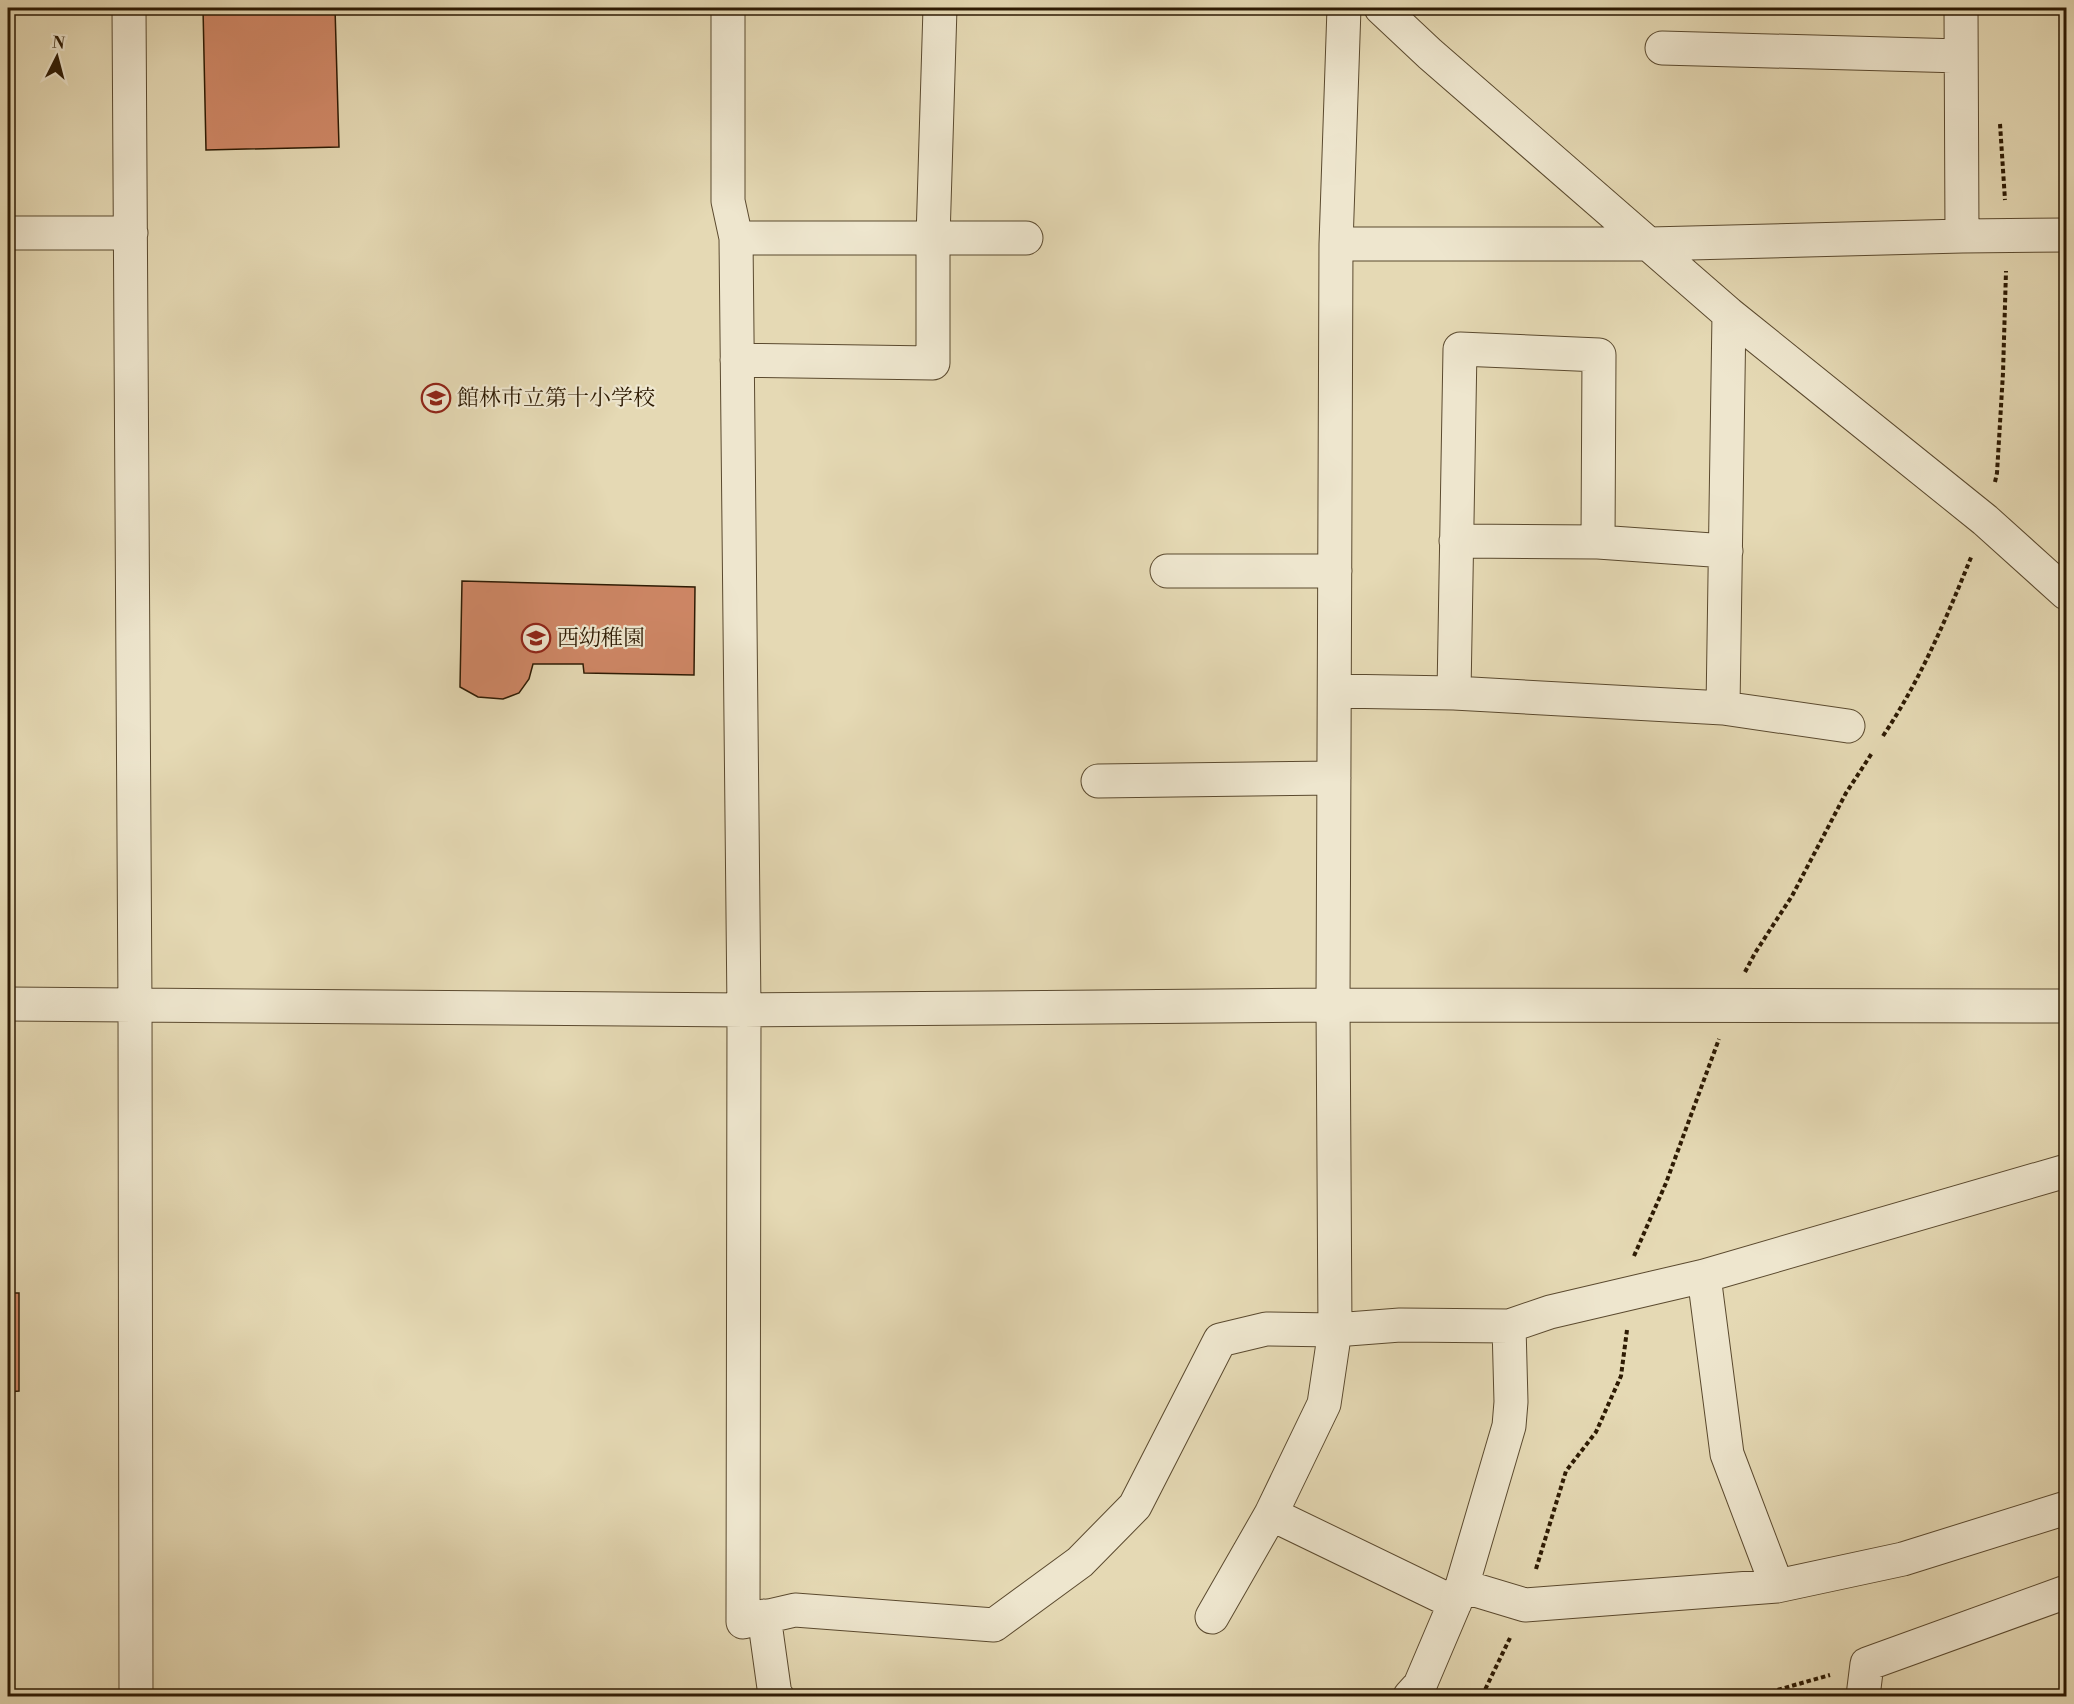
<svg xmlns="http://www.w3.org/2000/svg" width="2074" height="1704" viewBox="0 0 2074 1704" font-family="'Libre Bodoni','Noto Serif JP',serif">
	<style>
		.building { fill: #cf8766; stroke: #2d1a03; stroke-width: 1.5 }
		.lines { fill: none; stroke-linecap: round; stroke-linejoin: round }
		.minor-casing { stroke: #5b4a2f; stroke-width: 35 }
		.path { stroke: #2d1a03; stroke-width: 4; stroke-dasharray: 4.5 3; stroke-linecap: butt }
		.minor { stroke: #eee6ce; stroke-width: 33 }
		.labels { text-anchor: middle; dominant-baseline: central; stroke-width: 4.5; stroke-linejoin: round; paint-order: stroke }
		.poi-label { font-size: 22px; fill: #2d1a03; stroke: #eee6ce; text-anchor: start }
	</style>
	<rect width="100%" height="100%" fill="#e5d9b4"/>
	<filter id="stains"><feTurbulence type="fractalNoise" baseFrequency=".00333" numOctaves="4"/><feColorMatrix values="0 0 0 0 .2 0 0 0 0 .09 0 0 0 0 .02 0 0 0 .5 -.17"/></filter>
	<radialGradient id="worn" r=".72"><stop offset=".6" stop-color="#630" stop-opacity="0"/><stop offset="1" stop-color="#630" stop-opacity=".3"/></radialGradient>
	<path class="building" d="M 203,8 L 335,8 L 339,147 L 206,150 Z
		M 462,581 L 695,587 L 694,675 L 584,673 L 583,664 L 533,664 L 529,679 L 519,693 L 503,699 L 478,697 L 460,687 Z
		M 8,1293 L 19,1293 L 19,1391 L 8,1392 Z"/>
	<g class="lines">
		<g class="minor-casing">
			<path id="minor" d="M 129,8 L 135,1005 L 136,1696
				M 728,8 L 728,201 L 736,238 L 744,1010 L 743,1622 L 795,1610 L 994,1625 L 1080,1562 L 1135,1506 L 1220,1340 L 1266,1329 L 1335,1330 L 1400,1325 L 1509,1326 L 1550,1312 L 1704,1276 L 2066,1171
				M 1381,8 L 1430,54 L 1729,314 L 1985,520 L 2066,593
				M 1961,8 L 1962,236
				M 1662,48 L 1961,56
				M 8,233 L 131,233
				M 736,238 L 1026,238
				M 1336,244 L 1650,244 L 1962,236 L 2066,235
				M 737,360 L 933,363 L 933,238 L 940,8
				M 1456,541 L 1598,542
				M 1167,571 L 1335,571
				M 1335,691 L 1454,693 L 1723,708 L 1848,726
				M 1454,693 L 1460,349 L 1599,355 L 1598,542 L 1726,551
				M 1723,708 L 1729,314
				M 1098,781 L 1334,778
				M 8,1004 L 744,1010 L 1333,1005 L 2066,1006
				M 1704,1276 L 1727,1454 L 1777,1586
				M 1271,1514 L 1455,1603
				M 1462,1586 L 1525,1605 L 1777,1586 L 1903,1559 L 2066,1508
				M 764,1616 L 775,1695 L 777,1696
				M 1212,1617 L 1271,1514 L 1324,1404 L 1335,1330 L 1333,1005 L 1336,244 L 1344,8
				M 1410,1696 L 1420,1685 L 1462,1586 L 1509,1426 L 1511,1402 L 1509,1326
				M 1863,1696 L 1867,1664 L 2066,1592"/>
		</g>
		<path class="path" d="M 2000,124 L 2005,200
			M 1995,482 L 1997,473 L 2003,373 L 2006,271
			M 1883,736 C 1921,679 1946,619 1972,555
			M 1745,972 L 1755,953 L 1792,896 L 1846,793 L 1872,753
			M 1634,1256 L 1666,1183 L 1719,1039
			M 1536,1569 L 1566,1471 L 1596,1432 L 1621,1376 L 1627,1330
			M 1482,1696 L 1510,1638
			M 1756,1696 L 1830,1675"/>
		<use href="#minor" class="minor"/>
	</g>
	<defs>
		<g id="school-ring" transform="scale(1.5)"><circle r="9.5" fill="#eee6ce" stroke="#8f2418" stroke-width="1.5"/><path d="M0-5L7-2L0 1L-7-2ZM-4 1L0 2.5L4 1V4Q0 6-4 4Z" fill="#8f2418"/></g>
	</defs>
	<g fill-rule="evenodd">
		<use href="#school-ring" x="436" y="398"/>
		<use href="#school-ring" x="536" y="638"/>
	</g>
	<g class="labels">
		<g class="poi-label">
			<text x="457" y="398">館林市立第十小学校</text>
			<text x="557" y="638">西幼稚園</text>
		</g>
	</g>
	<rect width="2074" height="1704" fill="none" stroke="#e5d9b4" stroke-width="30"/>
	<rect x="9" y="9" width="2056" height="1686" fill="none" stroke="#2d1a03" stroke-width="3"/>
	<rect x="15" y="15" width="2044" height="1674" fill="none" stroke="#2d1a03" stroke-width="1.5"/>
	<g transform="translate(57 57) rotate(6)" stroke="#eee6ce" stroke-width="4.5" paint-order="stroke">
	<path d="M0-4.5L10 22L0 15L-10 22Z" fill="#2d1a03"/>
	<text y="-9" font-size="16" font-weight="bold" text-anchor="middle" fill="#2d1a03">N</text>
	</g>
	<rect width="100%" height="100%" filter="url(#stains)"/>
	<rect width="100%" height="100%" fill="url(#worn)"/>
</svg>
